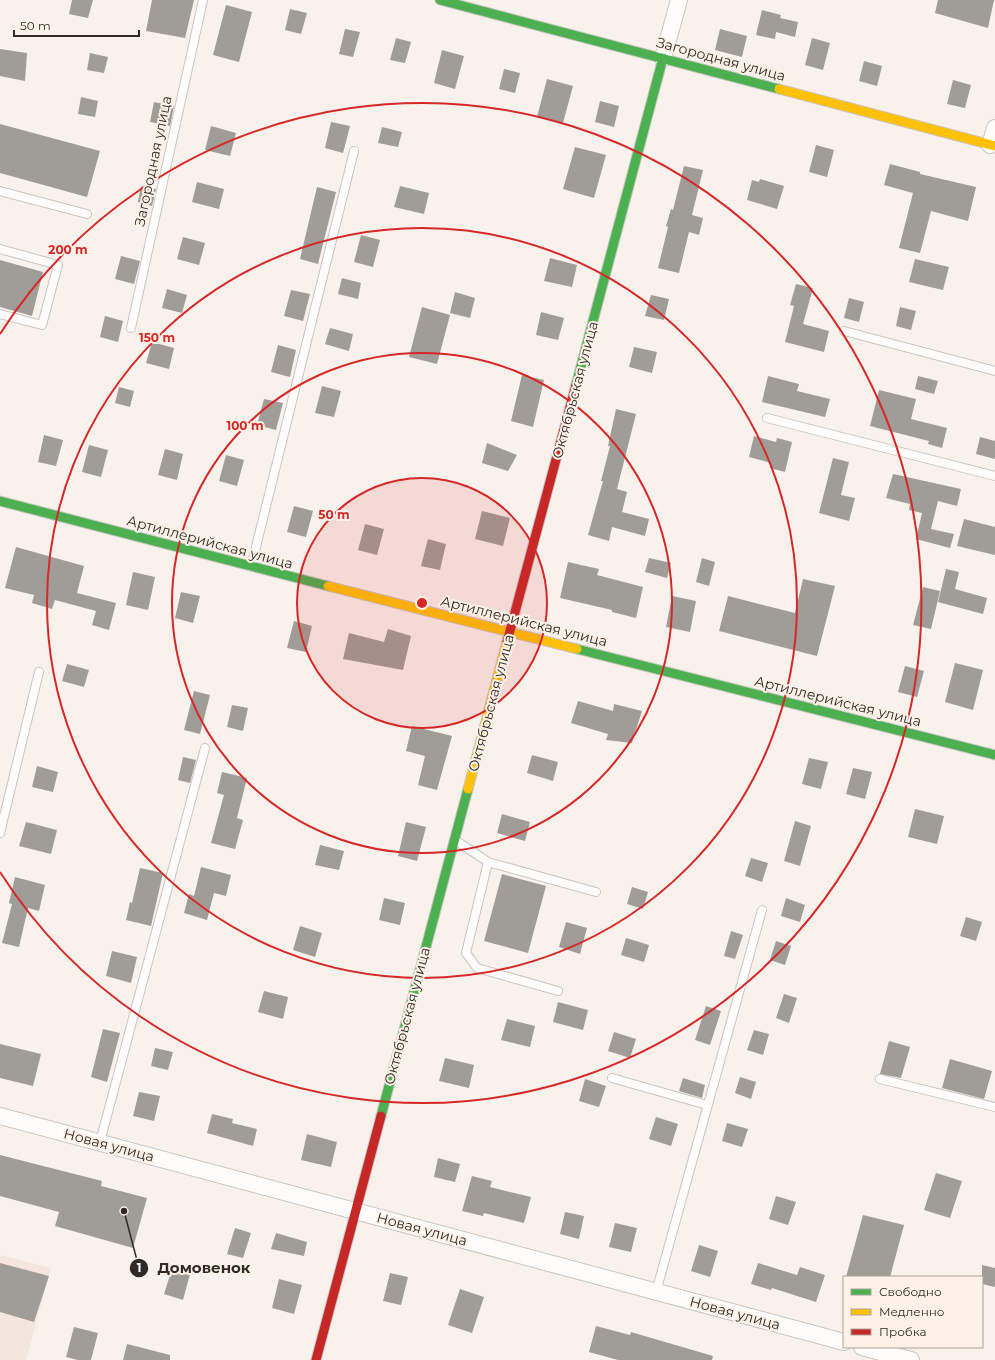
<svg xmlns="http://www.w3.org/2000/svg" width="995" height="1360" viewBox="0 0 995 1360" font-family="Montserrat,sans-serif">
	<style>
		.built { fill: #f4e6dc }
		.building { fill: #a09c97 }
		.lines { fill: none; stroke-linecap: round; stroke-linejoin: round }
		.lane-casing { stroke: #cac5c1; stroke-width: 10 }
		.street-casing { stroke: #cac5c1; stroke-width: 18 }
		.fast-casing { stroke: #cac5c1; stroke-width: 11 }
		.slow-casing { stroke: #cac5c1; stroke-width: 11 }
		.jam-casing { stroke: #cac5c1; stroke-width: 11 }
		.lane { stroke: #fefdfc; stroke-width: 8 }
		.street { stroke: #fefdfc; stroke-width: 16 }
		.fast { stroke: #4caf50; stroke-width: 9 }
		.slow { stroke: #ffc107; stroke-width: 9 }
		.jam { stroke: #c62828; stroke-width: 9 }
		.ring { fill: none; stroke: #d62828; stroke-width: 2 }
		.labels { text-anchor: middle; dominant-baseline: central; stroke-width: 4; stroke-linejoin: round; paint-order: stroke }
		.street-label { font-size: 14px; fill: #2f2a27; stroke: #fef1e7 }
		.centre { fill: #d62828; stroke: #fef1e7; stroke-width: 2 }
		.ring-label { font-size: 12px; text-anchor: middle; font-weight: bold; fill: #d62828; stroke: #fef1e7; stroke-width: 4; stroke-linejoin: round; paint-order: stroke }
		.leader { fill: none; stroke: #2f2a27; stroke-width: 1.5 }
		.callout-dot { fill: #2f2a27; stroke: #fef1e7; stroke-width: 1.5 }
		.mark-label { font-size: 12px; text-anchor: middle; font-weight: bold; fill: #fff }
		.callout-label { font-size: 15px; text-anchor: middle; font-weight: bold; fill: #2f2a27; stroke: #fef1e7; stroke-width: 4; stroke-linejoin: round; paint-order: stroke }
	</style>
	<rect width="100%" height="100%" fill="#f9f2ec"/>
	<path class="built" d="M 0,1255 L 51,1268 L 26,1360 L 0,1360 Z"/>
	<path class="building" d="M 72,0 L 93,0 L 88,18 L 69,14 Z
		M 152,0 L 194,0 L 185,38 L 146,31 Z
		M 938,0 L 994,0 L 988,28 L 935,13 Z
		M 226,5 L 252,12 L 239,62 L 213,55 Z
		M 290,9 L 307,13 L 301,34 L 285,30 Z
		M 762,10 L 781,15 L 780,18 L 798,22 L 795,37 L 776,32 L 775,39 L 756,35 Z
		M 345,29 L 360,32 L 353,57 L 339,54 Z
		M 720,29 L 747,36 L 742,57 L 715,50 Z
		M 396,38 L 411,42 L 405,63 L 390,60 Z
		M 812,38 L 830,43 L 823,70 L 805,65 Z
		M 0,49 L 27,53 L 25,81 L 0,76 Z
		M 442,50 L 464,56 L 455,89 L 434,83 Z
		M 90,53 L 108,57 L 104,73 L 87,70 Z
		M 864,61 L 882,66 L 877,86 L 859,81 Z
		M 504,69 L 520,73 L 515,93 L 499,89 Z
		M 547,79 L 573,86 L 563,123 L 537,117 Z
		M 953,80 L 971,85 L 965,108 L 947,104 Z
		M 81,97 L 98,101 L 95,117 L 78,114 Z
		M 600,101 L 619,106 L 614,127 L 595,122 Z
		M 154,102 L 174,106 L 170,126 L 150,122 Z
		M 331,122 L 350,126 L 343,153 L 325,148 Z
		M 0,124 L 100,151 L 87,197 L 0,173 Z
		M 211,126 L 236,133 L 230,156 L 205,150 Z
		M 382,127 L 402,132 L 398,147 L 378,143 Z
		M 816,145 L 834,150 L 827,177 L 809,172 Z
		M 575,147 L 606,155 L 594,198 L 563,189 Z
		M 890,164 L 920,172 L 920,174 L 976,187 L 968,221 L 931,211 L 920,253 L 899,248 L 913,193 L 884,185 Z
		M 684,166 L 703,170 L 692,215 L 703,218 L 699,235 L 689,232 L 679,273 L 658,268 L 668,227 L 666,226 L 671,209 L 673,210 Z
		M 760,179 L 784,186 L 777,209 L 747,200 L 752,180 L 759,182 Z
		M 197,182 L 224,189 L 219,209 L 192,202 Z
		M 141,186 L 156,189 L 152,206 L 138,202 Z
		M 400,186 L 429,193 L 424,214 L 394,207 Z
		M 317,187 L 336,192 L 318,264 L 300,259 Z
		M 361,235 L 380,240 L 373,267 L 354,262 Z
		M 183,237 L 205,243 L 199,265 L 177,259 Z
		M 121,256 L 140,261 L 134,284 L 115,279 Z
		M 550,258 L 577,265 L 572,287 L 544,281 Z
		M 915,259 L 949,267 L 943,290 L 909,282 Z
		M 0,260 L 43,272 L 32,316 L 0,307 Z
		M 342,278 L 361,283 L 358,299 L 338,294 Z
		M 796,284 L 813,288 L 803,324 L 829,331 L 824,352 L 785,342 L 794,306 L 790,305 Z
		M 167,289 L 187,295 L 182,313 L 162,308 Z
		M 291,290 L 310,294 L 303,321 L 284,316 Z
		M 455,292 L 475,298 L 470,318 L 450,313 Z
		M 651,295 L 669,299 L 664,320 L 645,316 Z
		M 849,298 L 864,302 L 859,322 L 844,318 Z
		M 422,307 L 450,315 L 437,364 L 409,357 Z
		M 900,307 L 916,311 L 911,330 L 896,326 Z
		M 541,312 L 564,318 L 558,340 L 536,335 Z
		M 105,316 L 123,321 L 118,342 L 100,337 Z
		M 330,328 L 353,334 L 349,351 L 325,344 Z
		M 152,342 L 174,348 L 169,369 L 146,363 Z
		M 278,345 L 296,350 L 290,377 L 271,372 Z
		M 634,347 L 657,352 L 652,373 L 629,367 Z
		M 522,375 L 544,380 L 533,427 L 511,421 Z
		M 768,376 L 799,384 L 797,391 L 830,399 L 825,417 L 762,402 Z
		M 918,376 L 938,381 L 934,394 L 915,389 Z
		M 322,386 L 341,391 L 334,417 L 315,413 Z
		M 119,387 L 134,391 L 130,407 L 115,403 Z
		M 879,390 L 916,399 L 911,419 L 947,428 L 942,448 L 928,444 L 929,441 L 870,426 Z
		M 264,399 L 283,403 L 276,430 L 257,425 Z
		M 616,409 L 636,414 L 617,489 L 627,492 L 622,512 L 649,519 L 645,536 L 612,527 L 609,541 L 588,535 L 603,481 L 601,481 L 610,446 L 608,446 Z
		M 44,435 L 63,440 L 56,466 L 38,462 Z
		M 754,436 L 776,442 L 777,438 L 792,442 L 785,472 L 770,468 L 771,463 L 749,457 Z
		M 980,437 L 995,441 L 995,459 L 976,454 Z
		M 487,443 L 517,455 L 508,471 L 482,463 Z
		M 89,445 L 108,450 L 101,477 L 82,472 Z
		M 165,449 L 183,454 L 177,480 L 158,475 Z
		M 226,455 L 244,460 L 237,486 L 219,481 Z
		M 833,458 L 849,462 L 841,495 L 855,498 L 849,521 L 819,513 Z
		M 893,474 L 961,489 L 957,506 L 938,501 L 931,529 L 954,534 L 950,548 L 916,539 L 922,513 L 909,510 L 910,504 L 886,498 Z
		M 294,506 L 313,511 L 306,537 L 287,532 Z
		M 482,511 L 510,518 L 503,546 L 475,539 Z
		M 964,519 L 995,527 L 995,555 L 957,546 Z
		M 365,524 L 384,529 L 377,555 L 358,550 Z
		M 428,539 L 446,544 L 440,570 L 421,566 Z
		M 16,547 L 84,566 L 77,593 L 116,603 L 109,630 L 92,625 L 96,611 L 55,600 L 52,609 L 32,603 L 34,595 L 5,588 Z
		M 649,558 L 671,563 L 667,578 L 645,572 Z
		M 702,558 L 715,562 L 709,586 L 696,582 Z
		M 568,562 L 599,569 L 597,575 L 643,587 L 636,618 L 612,612 L 612,610 L 560,598 Z
		M 946,569 L 959,572 L 955,589 L 987,598 L 983,614 L 938,602 Z
		M 133,572 L 155,577 L 148,610 L 126,605 Z
		M 803,579 L 835,586 L 817,656 L 719,631 L 728,596 L 795,613 Z
		M 923,587 L 940,591 L 931,629 L 913,625 Z
		M 181,592 L 200,596 L 193,623 L 175,618 Z
		M 672,596 L 696,601 L 690,632 L 666,627 Z
		M 294,621 L 312,626 L 306,652 L 287,648 Z
		M 388,629 L 411,636 L 403,670 L 343,659 L 349,633 L 384,642 Z
		M 955,663 L 983,670 L 973,710 L 945,702 Z
		M 67,664 L 89,670 L 84,687 L 62,681 Z
		M 905,666 L 924,671 L 917,697 L 898,692 Z
		M 194,691 L 210,695 L 200,734 L 184,730 Z
		M 578,701 L 613,711 L 614,704 L 642,711 L 632,743 L 606,740 L 608,734 L 571,723 Z
		M 232,705 L 248,708 L 243,731 L 227,727 Z
		M 412,726 L 452,736 L 437,790 L 418,785 L 425,756 L 406,751 Z
		M 532,755 L 558,762 L 553,781 L 527,773 Z
		M 183,757 L 196,760 L 190,783 L 178,780 Z
		M 809,758 L 828,762 L 821,789 L 802,784 Z
		M 37,766 L 58,772 L 53,792 L 32,787 Z
		M 853,768 L 872,772 L 865,799 L 846,794 Z
		M 222,772 L 247,778 L 237,818 L 243,820 L 235,849 L 211,843 L 224,795 L 217,793 Z
		M 915,809 L 944,816 L 937,844 L 908,837 Z
		M 502,814 L 530,822 L 525,841 L 497,833 Z
		M 795,821 L 811,826 L 800,866 L 784,861 Z
		M 26,822 L 57,830 L 51,854 L 19,846 Z
		M 406,822 L 426,827 L 417,861 L 398,856 Z
		M 320,845 L 344,851 L 339,870 L 315,865 Z
		M 751,858 L 768,863 L 762,882 L 745,876 Z
		M 201,867 L 231,875 L 226,896 L 214,893 L 207,920 L 184,913 L 189,894 L 194,896 Z
		M 140,868 L 163,873 L 151,926 L 126,920 L 130,902 L 132,903 Z
		M 502,874 L 546,886 L 528,953 L 484,941 Z
		M 15,877 L 45,885 L 39,911 L 28,908 L 19,947 L 2,943 L 12,904 L 9,903 Z
		M 632,887 L 648,892 L 643,909 L 627,904 Z
		M 384,898 L 405,903 L 400,925 L 379,920 Z
		M 786,898 L 805,905 L 800,922 L 781,916 Z
		M 966,917 L 982,922 L 976,941 L 960,936 Z
		M 566,922 L 587,928 L 580,954 L 559,947 Z
		M 300,926 L 322,933 L 315,957 L 293,950 Z
		M 731,931 L 743,935 L 735,959 L 724,956 Z
		M 626,938 L 649,945 L 644,962 L 621,955 Z
		M 776,941 L 791,946 L 785,965 L 770,960 Z
		M 112,951 L 137,957 L 131,983 L 106,976 Z
		M 264,991 L 288,997 L 283,1019 L 258,1012 Z
		M 784,994 L 797,998 L 789,1023 L 776,1018 Z
		M 558,1002 L 588,1010 L 583,1030 L 553,1022 Z
		M 706,1006 L 721,1011 L 710,1045 L 695,1040 Z
		M 507,1019 L 535,1026 L 530,1047 L 501,1040 Z
		M 103,1029 L 120,1033 L 107,1082 L 91,1077 Z
		M 754,1030 L 769,1034 L 763,1055 L 747,1050 Z
		M 614,1032 L 636,1039 L 630,1058 L 608,1051 Z
		M 889,1041 L 910,1047 L 901,1078 L 880,1074 Z
		M 0,1044 L 41,1054 L 33,1086 L 0,1078 Z
		M 155,1048 L 173,1052 L 168,1070 L 151,1066 Z
		M 445,1058 L 474,1065 L 469,1088 L 439,1081 Z
		M 950,1059 L 992,1071 L 984,1099 L 942,1088 Z
		M 740,1077 L 756,1082 L 751,1099 L 735,1093 Z
		M 683,1078 L 705,1085 L 702,1098 L 679,1091 Z
		M 585,1079 L 606,1086 L 599,1107 L 579,1101 Z
		M 139,1092 L 160,1096 L 154,1121 L 133,1116 Z
		M 212,1114 L 233,1119 L 232,1123 L 257,1129 L 253,1146 L 207,1133 Z
		M 656,1117 L 678,1124 L 671,1146 L 649,1139 Z
		M 727,1123 L 748,1129 L 742,1147 L 722,1141 Z
		M 307,1134 L 337,1142 L 331,1167 L 301,1160 Z
		M 0,1155 L 102,1181 L 101,1186 L 147,1198 L 133,1248 L 55,1226 L 59,1212 L 0,1196 Z
		M 438,1158 L 460,1164 L 455,1182 L 434,1177 Z
		M 936,1173 L 962,1181 L 950,1218 L 924,1210 Z
		M 472,1176 L 492,1181 L 490,1187 L 531,1197 L 524,1223 L 484,1213 L 483,1216 L 462,1211 Z
		M 776,1196 L 796,1202 L 788,1225 L 769,1219 Z
		M 565,1212 L 584,1216 L 579,1239 L 560,1234 Z
		M 863,1215 L 904,1225 L 890,1277 L 846,1277 Z
		M 615,1223 L 637,1228 L 631,1252 L 609,1247 Z
		M 235,1228 L 251,1233 L 243,1258 L 227,1254 Z
		M 276,1233 L 307,1242 L 304,1256 L 271,1249 Z
		M 699,1245 L 718,1251 L 710,1277 L 691,1271 Z
		M 0,1263 L 49,1276 L 34,1322 L 0,1312 Z
		M 758,1263 L 797,1275 L 800,1267 L 825,1275 L 816,1302 L 772,1288 L 771,1290 L 751,1284 Z
		M 982,1265 L 995,1268 L 995,1287 L 982,1284 Z
		M 172,1269 L 190,1274 L 183,1300 L 164,1294 Z
		M 390,1273 L 408,1277 L 401,1305 L 383,1301 Z
		M 279,1279 L 302,1285 L 294,1314 L 272,1308 Z
		M 460,1289 L 484,1297 L 472,1333 L 448,1325 Z
		M 596,1326 L 630,1335 L 631,1332 L 713,1356 L 712,1360 L 618,1360 L 589,1352 Z
		M 74,1327 L 98,1333 L 91,1360 L 78,1360 L 66,1357 Z
		M 127,1344 L 170,1355 L 170,1360 L 123,1360 Z"/>
	<g class="lines">
		<g class="lane-casing">
			<path id="lane" d="M 0,191 L 87,214
				M 0,249 L 58,265 L 42,325 L 0,314
				M 131,328 L 203,0
				M 844,331 L 995,371
				M 767,418 L 995,476
				M 251,567 L 354,151
				M 0,833 L 39,672
				M 455,840 L 488,862 L 596,892
				M 488,862 L 466,953 L 477,968 L 558,991
				M 612,1078 L 707,1105
				M 880,1079 L 995,1107
				M 100,1142 L 205,748
				M 656,1292 L 762,910"/>
		</g>
		<g class="street-casing">
			<path id="street" d="M 663,58 L 679,0
				M 990,145 L 995,128
				M 0,1116 L 844,1342
				M 862,1347 L 911,1360"/>
		</g>
		<g class="fast-casing">
			<path id="fast" d="M 440,0 L 779,89
				M 576,385 L 663,58
				M 0,501 L 328,586
				M 577,649 L 995,755
				M 381,1116 L 468,789"/>
		</g>
		<g class="slow-casing">
			<path id="slow" d="M 779,89 L 995,146
				M 328,586 L 577,649
				M 468,789 L 507,642"/>
		</g>
		<g class="jam-casing">
			<path id="jam" d="M 507,642 L 576,385
				M 316,1360 L 381,1116"/>
		</g>
		<use href="#lane" class="lane"/>
		<use href="#street" class="street"/>
		<use href="#fast" class="fast"/>
		<use href="#slow" class="slow"/>
		<use href="#jam" class="jam"/>
	</g>
	<circle cx="422" cy="603" r="125" fill="#d62828" fill-opacity=".12"/>
	<g class="ring">
		<circle cx="422" cy="603" r="125"/>
		<circle cx="422" cy="603" r="250"/>
		<circle cx="422" cy="603" r="375"/>
		<path d="M0 334A500 500 0 1 1 0 872"/>
	</g>
	<g class="labels">
		<g class="street-label">
			<text transform="translate(721 59) rotate(15)">Загородная улица</text>
			<text transform="translate(153 161) rotate(-78)">Загородная улица</text>
			<text transform="translate(575 390) rotate(-75)">Октябрьская улица</text>
			<text transform="translate(210 542) rotate(15)">Артиллерийская улица</text>
			<text transform="translate(524 621) rotate(14)">Артиллерийская улица</text>
			<text transform="translate(838 701) rotate(14)">Артиллерийская улица</text>
			<text transform="translate(491 703) rotate(-75)">Октябрьская улица</text>
			<text transform="translate(407 1016) rotate(-75)">Октябрьская улица</text>
			<text transform="translate(109 1145) rotate(15)">Новая улица</text>
			<text transform="translate(422 1229) rotate(15)">Новая улица</text>
			<text transform="translate(735 1313) rotate(15)">Новая улица</text>
		</g>
	</g>
	<circle cx="422" cy="603" r="6" class="centre"/>
	<g class="ring-label">
		<text x="68" y="254">200 m</text>
		<text x="157" y="342">150 m</text>
		<text x="245" y="430">100 m</text>
		<text x="334" y="519">50 m</text>
	</g>
	<path class="leader" d="M124 1211L139 1268"/>
	<g class="callout-dot">
		<circle cx="124" cy="1211" r="4"/>
		<circle cx="139" cy="1268" r="10"/>
	</g>
	<g class="mark-label">
		<text x="139" y="1272">1</text>
	</g>
	<g class="callout-label">
		<text x="204" y="1273">Домовенок</text>
	</g>
	<rect x="843" y="1276" width="140" height="72" fill="#fef1e7" stroke="#aba19a"/>
	<rect x="851" y="1289" width="20" height="6" fill="#4caf50" stroke="#aba19a"/>
	<text x="879" y="1296" font-size="12" fill="#2f2a27">Свободно</text>
	<rect x="851" y="1309" width="20" height="6" fill="#ffc107" stroke="#aba19a"/>
	<text x="879" y="1316" font-size="12" fill="#2f2a27">Медленно</text>
	<rect x="851" y="1329" width="20" height="6" fill="#c62828" stroke="#aba19a"/>
	<text x="879" y="1336" font-size="12" fill="#2f2a27">Пробка</text>
	<path d="M14 30v6h125v-6" fill="none" stroke="#2f2a27" stroke-width="2"/>
	<text x="20" y="30" font-size="12" fill="#2f2a27" stroke="#fef1e7" stroke-width="3" paint-order="stroke">50 m</text>
</svg>
